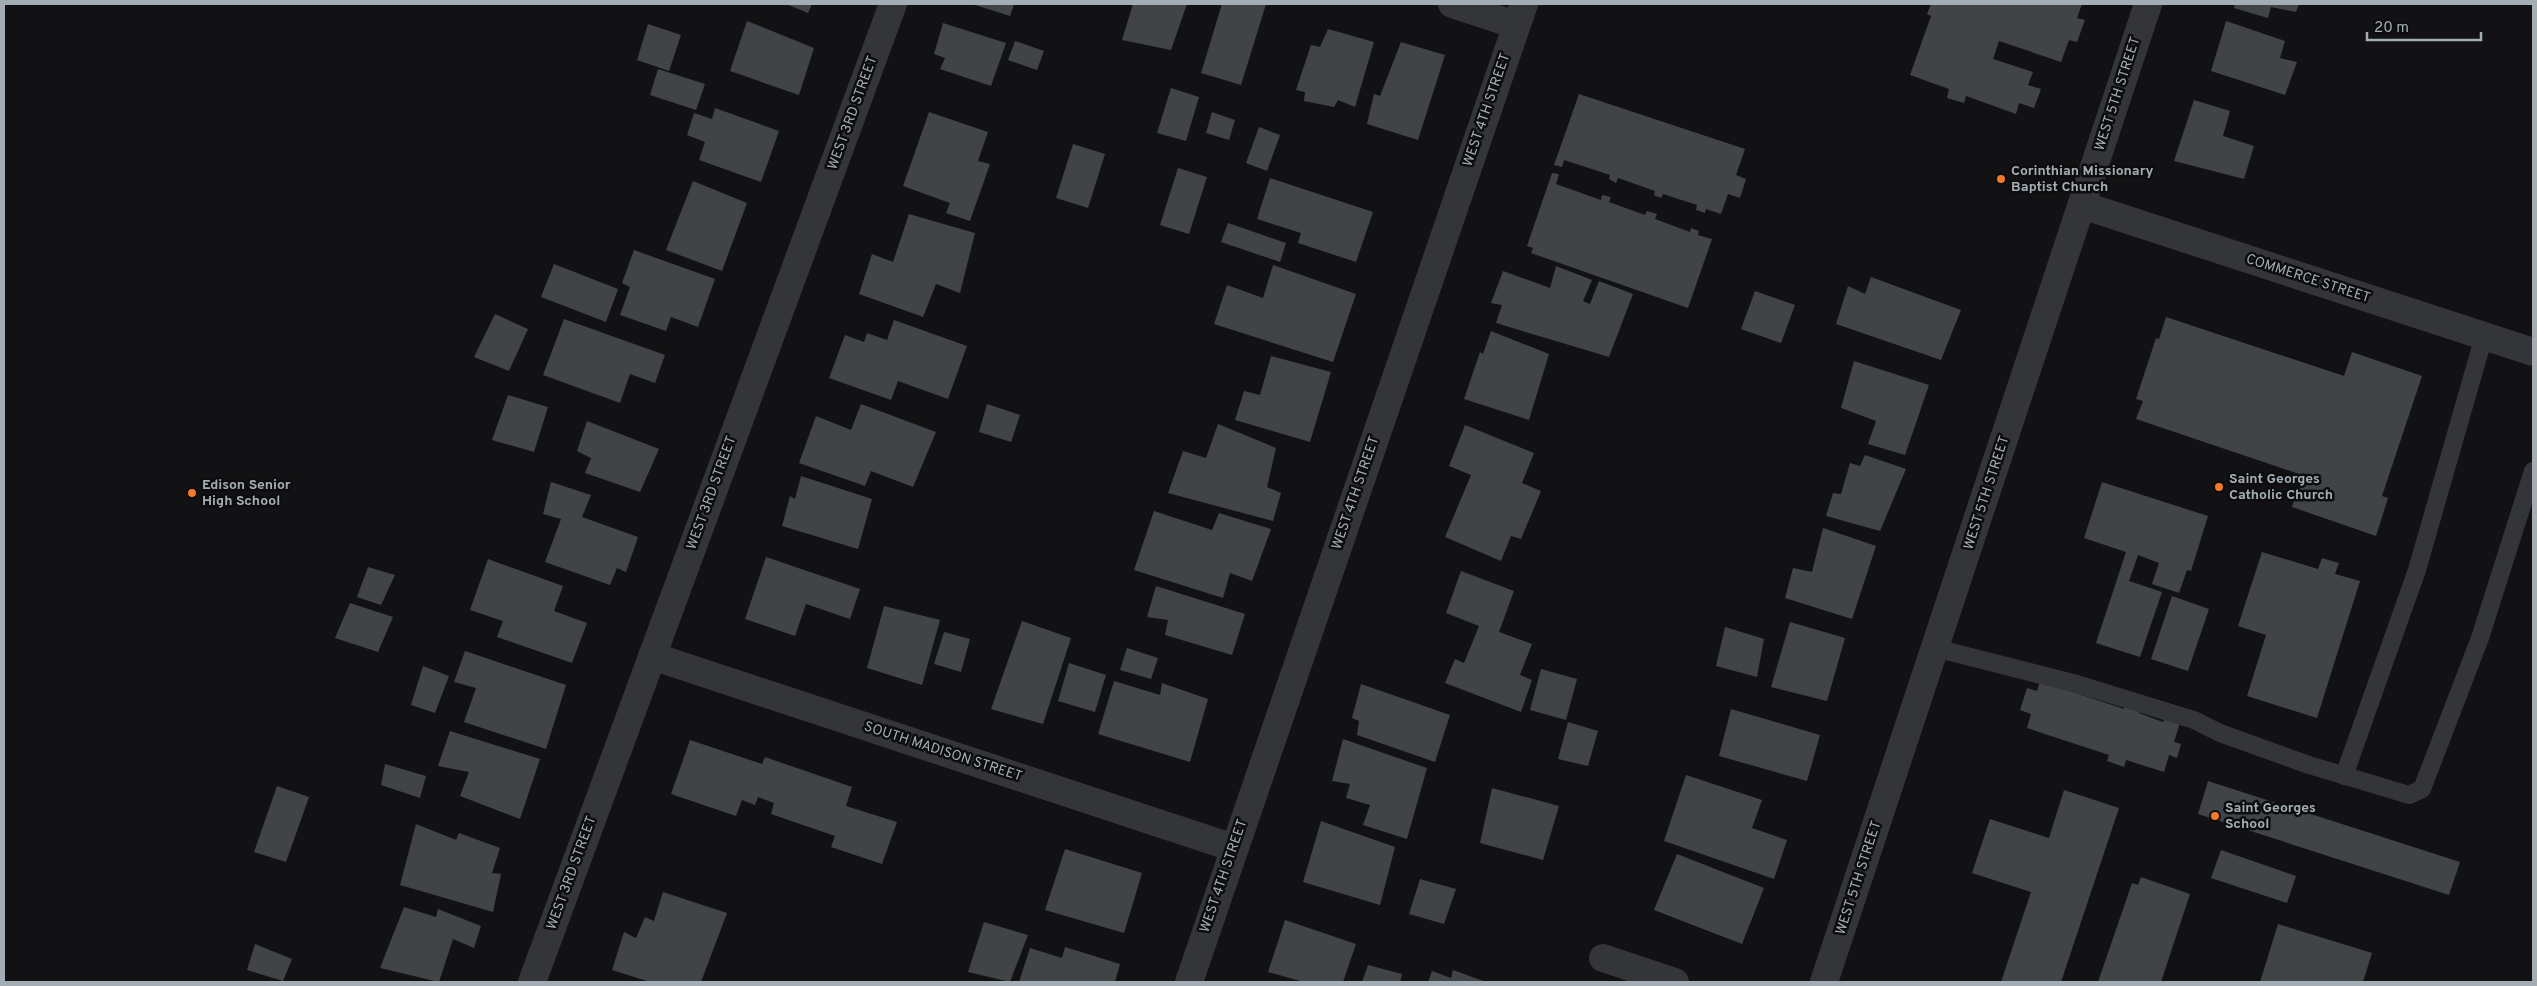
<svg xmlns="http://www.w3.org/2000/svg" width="2537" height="986" viewBox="0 0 2537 986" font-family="Overpass,sans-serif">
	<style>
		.building { fill: #414447 }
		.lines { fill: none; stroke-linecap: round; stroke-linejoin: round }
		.service { stroke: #333539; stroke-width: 18 }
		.minor { stroke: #333539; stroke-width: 28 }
		.poi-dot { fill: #f4792a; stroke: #0d0d0f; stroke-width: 2 }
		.labels { text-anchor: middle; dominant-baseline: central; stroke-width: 5; stroke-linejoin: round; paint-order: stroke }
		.street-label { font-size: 14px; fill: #a3adb4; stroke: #0d0d0f }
		.poi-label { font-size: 14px; font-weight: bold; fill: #a3adb4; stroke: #0d0d0f; text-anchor: start }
	</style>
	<rect width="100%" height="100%" fill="#121214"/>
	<path class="building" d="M 786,4 L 812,4 L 808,13 Z
		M 972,4 L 1014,4 L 1010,16 Z
		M 1133,4 L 1187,4 L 1171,50 L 1122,40 Z
		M 1222,4 L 1266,4 L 1241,85 L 1201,73 Z
		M 1931,4 L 2082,4 L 2077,18 L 2085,20 L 2077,42 L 2069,40 L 2061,62 L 1999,41 L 1993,59 L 2033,72 L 2028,85 L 2041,89 L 2034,108 L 2019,103 L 2016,114 L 1966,96 L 1964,103 L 1947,98 L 1949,89 L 1910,75 L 1931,16 L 1927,14 Z
		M 2235,4 L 2299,4 L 2296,12 L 2271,7 L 2268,18 L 2234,8 Z
		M 747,21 L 814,48 L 799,95 L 730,71 Z
		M 2226,21 L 2285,41 L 2280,58 L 2297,62 L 2285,95 L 2211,71 Z
		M 943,23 L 1006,43 L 991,86 L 940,69 L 945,58 L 934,54 Z
		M 648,24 L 681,35 L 669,71 L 637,60 Z
		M 1328,29 L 1374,42 L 1355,107 L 1338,100 L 1334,107 L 1304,101 L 1305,92 L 1296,90 L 1311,45 L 1320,47 Z
		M 1015,41 L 1044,51 L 1037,70 L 1008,60 Z
		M 1401,42 L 1445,55 L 1418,140 L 1367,124 L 1374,94 L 1380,96 Z
		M 658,69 L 705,84 L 696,110 L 650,95 Z
		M 1171,88 L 1199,97 L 1186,141 L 1157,133 Z
		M 1579,94 L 1745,149 L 1736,175 L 1746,179 L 1740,198 L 1728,194 L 1721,214 L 1706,209 L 1705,213 L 1696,210 L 1697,205 L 1663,194 L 1661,198 L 1654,195 L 1655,191 L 1618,178 L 1616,183 L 1609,179 L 1610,175 L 1564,160 L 1562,167 L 1554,165 Z
		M 2194,100 L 2230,111 L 2223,136 L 2254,146 L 2244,179 L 2174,161 Z
		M 715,108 L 779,131 L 761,182 L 699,160 L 705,142 L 687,135 L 694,113 L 712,119 Z
		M 929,112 L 988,132 L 978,161 L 990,164 L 970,221 L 946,213 L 950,203 L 903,186 Z
		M 1212,112 L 1235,120 L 1229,140 L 1206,133 Z
		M 1259,127 L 1280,135 L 1267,171 L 1246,163 Z
		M 1073,144 L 1105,154 L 1088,208 L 1056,198 Z
		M 1178,168 L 1207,177 L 1189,234 L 1160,225 Z
		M 1552,173 L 1559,174 L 1556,184 L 1601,200 L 1602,195 L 1611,197 L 1609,202 L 1645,215 L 1647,211 L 1657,214 L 1655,219 L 1690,232 L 1691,228 L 1699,231 L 1698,235 L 1712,239 L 1688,308 L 1531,253 L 1533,248 L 1527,246 Z
		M 1270,178 L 1373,212 L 1356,262 L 1298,243 L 1301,233 L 1257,219 Z
		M 693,181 L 747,203 L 722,271 L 666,250 Z
		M 909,214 L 975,233 L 960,293 L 936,284 L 923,317 L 859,294 L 872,254 L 893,262 Z
		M 1228,223 L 1286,243 L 1280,262 L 1221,242 Z
		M 634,250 L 715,279 L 698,327 L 671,317 L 666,331 L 620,315 L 630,287 L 622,283 Z
		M 554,264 L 618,289 L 606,322 L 541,297 Z
		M 1273,265 L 1356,294 L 1333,362 L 1214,324 L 1227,285 L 1263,298 Z
		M 1556,266 L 1592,280 L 1583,301 L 1590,304 L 1599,281 L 1633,294 L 1609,357 L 1496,323 L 1502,305 L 1491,303 L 1503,271 L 1550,288 Z
		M 1871,277 L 1961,310 L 1941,360 L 1836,324 L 1848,286 L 1865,294 Z
		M 1755,291 L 1795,305 L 1781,343 L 1741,329 Z
		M 495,314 L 528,329 L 509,371 L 474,357 Z
		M 2166,317 L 2344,376 L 2352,352 L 2422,376 L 2382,496 L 2388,498 L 2376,536 L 2292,507 L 2302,475 L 2136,419 L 2143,401 L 2136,399 L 2156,338 L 2159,339 Z
		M 564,319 L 665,355 L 655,383 L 630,374 L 620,403 L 543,375 Z
		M 894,320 L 967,346 L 948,399 L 898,381 L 891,400 L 829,378 L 845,335 L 864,342 L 867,333 L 887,340 Z
		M 1491,331 L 1549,354 L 1529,420 L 1464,399 L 1480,352 L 1483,354 Z
		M 1271,356 L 1331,372 L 1310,442 L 1235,420 L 1244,391 L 1260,395 Z
		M 1854,361 L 1929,385 L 1905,455 L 1868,444 L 1876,421 L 1841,408 Z
		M 508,395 L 548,407 L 534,452 L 492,440 Z
		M 861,404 L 936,432 L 913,487 L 871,471 L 865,486 L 799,463 L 816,416 L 851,430 Z
		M 987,404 L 1020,415 L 1011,442 L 979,432 Z
		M 587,421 L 659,449 L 640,492 L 585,473 L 591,458 L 577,451 Z
		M 1218,424 L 1276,448 L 1267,487 L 1281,493 L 1273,521 L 1168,493 L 1183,451 L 1206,458 Z
		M 1465,425 L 1534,453 L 1522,483 L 1541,491 L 1521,539 L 1511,536 L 1501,561 L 1445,537 L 1471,475 L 1449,466 Z
		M 1865,455 L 1906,469 L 1880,531 L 1826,516 L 1833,493 L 1841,494 L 1850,463 L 1860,466 Z
		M 801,476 L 872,499 L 858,549 L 782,526 L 790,496 L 795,499 Z
		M 551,482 L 591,495 L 582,517 L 638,537 L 626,572 L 617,568 L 610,585 L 545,562 L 561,519 L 543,514 Z
		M 2102,482 L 2208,516 L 2191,571 L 2187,570 L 2179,593 L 2152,584 L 2159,563 L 2138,555 L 2129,581 L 2162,592 L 2140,657 L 2096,643 L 2126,552 L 2084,538 Z
		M 1154,511 L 1212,530 L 1219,513 L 1271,529 L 1252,581 L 1230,573 L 1223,598 L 1134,570 Z
		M 1823,528 L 1876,546 L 1852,619 L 1785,598 L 1793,568 L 1812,572 Z
		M 2262,552 L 2318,569 L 2322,558 L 2339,563 L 2335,574 L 2360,581 L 2317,718 L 2247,696 L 2266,635 L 2238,626 Z
		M 766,557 L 860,589 L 850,619 L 806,604 L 795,636 L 745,619 Z
		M 488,559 L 563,586 L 554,611 L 587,623 L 572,663 L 497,637 L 503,621 L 470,610 Z
		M 368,567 L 395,575 L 381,605 L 357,597 Z
		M 1461,571 L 1514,591 L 1499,632 L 1532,644 L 1520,675 L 1532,680 L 1521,712 L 1445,683 L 1455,659 L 1464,663 L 1479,626 L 1446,613 Z
		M 1156,586 L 1245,614 L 1232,655 L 1165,635 L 1168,620 L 1147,617 Z
		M 2172,596 L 2209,609 L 2188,671 L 2151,659 Z
		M 350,603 L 393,617 L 378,652 L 335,638 Z
		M 884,606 L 940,620 L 922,685 L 867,668 Z
		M 1022,621 L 1071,638 L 1043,724 L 991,709 Z
		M 1790,622 L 1845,638 L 1827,701 L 1771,687 Z
		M 1725,627 L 1764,639 L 1757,677 L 1716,666 Z
		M 944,632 L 970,639 L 961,672 L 934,664 Z
		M 1127,648 L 1158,658 L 1151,679 L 1120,670 Z
		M 465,651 L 566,685 L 546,749 L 464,722 L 476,688 L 454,682 Z
		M 1069,663 L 1106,675 L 1095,712 L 1058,701 Z
		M 423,666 L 449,676 L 435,713 L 411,705 Z
		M 1541,669 L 1577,679 L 1566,720 L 1530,710 Z
		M 1114,681 L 1160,695 L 1162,683 L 1208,699 L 1190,762 L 1098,734 Z
		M 2040,681 L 2124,709 L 2126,702 L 2140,707 L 2139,713 L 2163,722 L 2166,715 L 2181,720 L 2174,742 L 2181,744 L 2177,758 L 2169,755 L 2164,772 L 2126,760 L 2124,767 L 2107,761 L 2109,755 L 2027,728 L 2031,714 L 2020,710 L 2027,688 L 2037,691 Z
		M 1361,684 L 1450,715 L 1435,762 L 1357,735 L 1359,721 L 1352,718 Z
		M 1731,709 L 1820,735 L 1807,781 L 1719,756 Z
		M 1568,722 L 1598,731 L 1588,766 L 1558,759 Z
		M 450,731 L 540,759 L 520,819 L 460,796 L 469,772 L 438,766 Z
		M 1343,739 L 1427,768 L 1407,839 L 1363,825 L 1370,805 L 1346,798 L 1350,784 L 1332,781 Z
		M 690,740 L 762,764 L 765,757 L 852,787 L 846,806 L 897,822 L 882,864 L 831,847 L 835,836 L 771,814 L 774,803 L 758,797 L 755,805 L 742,800 L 736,816 L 671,794 Z
		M 385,764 L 426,776 L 420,798 L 381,785 Z
		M 1686,775 L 1762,800 L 1752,828 L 1787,840 L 1774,879 L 1664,841 Z
		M 2208,781 L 2460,862 L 2449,895 L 2198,814 Z
		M 277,786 L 309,797 L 286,862 L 254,852 Z
		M 1492,788 L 1559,806 L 1543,860 L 1480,843 Z
		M 2064,790 L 2119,808 L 2061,982 L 2001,982 L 2031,892 L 1972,873 L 1990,819 L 2049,838 Z
		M 1321,821 L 1395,847 L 1380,905 L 1303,882 Z
		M 416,824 L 456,840 L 459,833 L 500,848 L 492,873 L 501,874 L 493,912 L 400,885 Z
		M 1065,849 L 1142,873 L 1124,933 L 1045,910 Z
		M 2221,850 L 2296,876 L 2287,903 L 2211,878 Z
		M 1677,854 L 1764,888 L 1742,944 L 1654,910 Z
		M 2141,877 L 2190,894 L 2161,982 L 2098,982 L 2132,883 L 2138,885 Z
		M 1420,879 L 1456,889 L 1444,924 L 1409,914 Z
		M 663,892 L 727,913 L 701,982 L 650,982 L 612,970 L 624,932 L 636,938 L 645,917 L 654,921 Z
		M 404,907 L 436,917 L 438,909 L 481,926 L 474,948 L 453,939 L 439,982 L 380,968 Z
		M 1285,920 L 1356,944 L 1343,982 L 1304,982 L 1268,972 Z
		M 984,922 L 1028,935 L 1010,982 L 968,972 Z
		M 2278,924 L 2372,953 L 2363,982 L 2260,982 Z
		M 255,944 L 292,959 L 283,981 L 247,970 Z
		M 1065,947 L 1120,964 L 1115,982 L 1019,982 L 1030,948 L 1062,958 Z
		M 1368,965 L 1402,974 L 1400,982 L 1362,982 Z
		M 1453,970 L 1486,982 L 1428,982 L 1432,971 L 1451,978 Z"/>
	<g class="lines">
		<path class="service" d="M 1935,648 L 2077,684 L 2194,720 L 2220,733 L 2309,765 L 2409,795 L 2422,789 L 2480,638 L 2533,471
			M 2344,776 L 2417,570 L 2484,336"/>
		<path class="minor" d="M 1452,4 L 1516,25
			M 2082,205 L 2533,352
			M 652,656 L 1234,848
			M 1603,958 L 1675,982
			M 532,982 L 893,4
			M 1189,982 L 1524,4
			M 1824,982 L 2148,4"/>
	</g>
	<g class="poi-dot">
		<circle cx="2001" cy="179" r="5"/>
		<circle cx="2219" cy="487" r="5"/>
		<circle cx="192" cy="493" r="5"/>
		<circle cx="2215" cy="816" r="5"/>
	</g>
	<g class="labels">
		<g class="street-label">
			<text transform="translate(2118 94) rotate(-72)">WEST 5TH STREET</text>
			<text transform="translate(1487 110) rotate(-71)">WEST 4TH STREET</text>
			<text transform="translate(853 113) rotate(-70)">WEST 3RD STREET</text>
			<text transform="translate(2308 279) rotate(18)">COMMERCE STREET</text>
			<text transform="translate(712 493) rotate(-70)">WEST 3RD STREET</text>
			<text transform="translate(1356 493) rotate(-71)">WEST 4TH STREET</text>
			<text transform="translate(1987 493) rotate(-72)">WEST 5TH STREET</text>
			<text transform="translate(943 752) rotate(18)">SOUTH MADISON STREET</text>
			<text transform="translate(572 873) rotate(-70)">WEST 3RD STREET</text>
			<text transform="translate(1224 876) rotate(-71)">WEST 4TH STREET</text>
			<text transform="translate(1859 878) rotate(-72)">WEST 5TH STREET</text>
		</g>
		<g class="poi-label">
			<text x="2011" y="171">Corinthian Missionary<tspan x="2011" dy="16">Baptist Church</tspan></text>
			<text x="2229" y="479">Saint Georges<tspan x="2229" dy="16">Catholic Church</tspan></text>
			<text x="202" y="485">Edison Senior<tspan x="202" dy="16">High School</tspan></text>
			<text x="2225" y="808">Saint Georges<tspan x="2225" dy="16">School</tspan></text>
		</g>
	</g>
	<rect width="2537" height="986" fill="none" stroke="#a3adb4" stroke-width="10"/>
	<path d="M2367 32v8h114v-8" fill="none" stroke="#a3adb4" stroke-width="2.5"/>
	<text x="2374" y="32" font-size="15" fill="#a3adb4" stroke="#0d0d0f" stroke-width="4" paint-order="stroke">20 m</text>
</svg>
